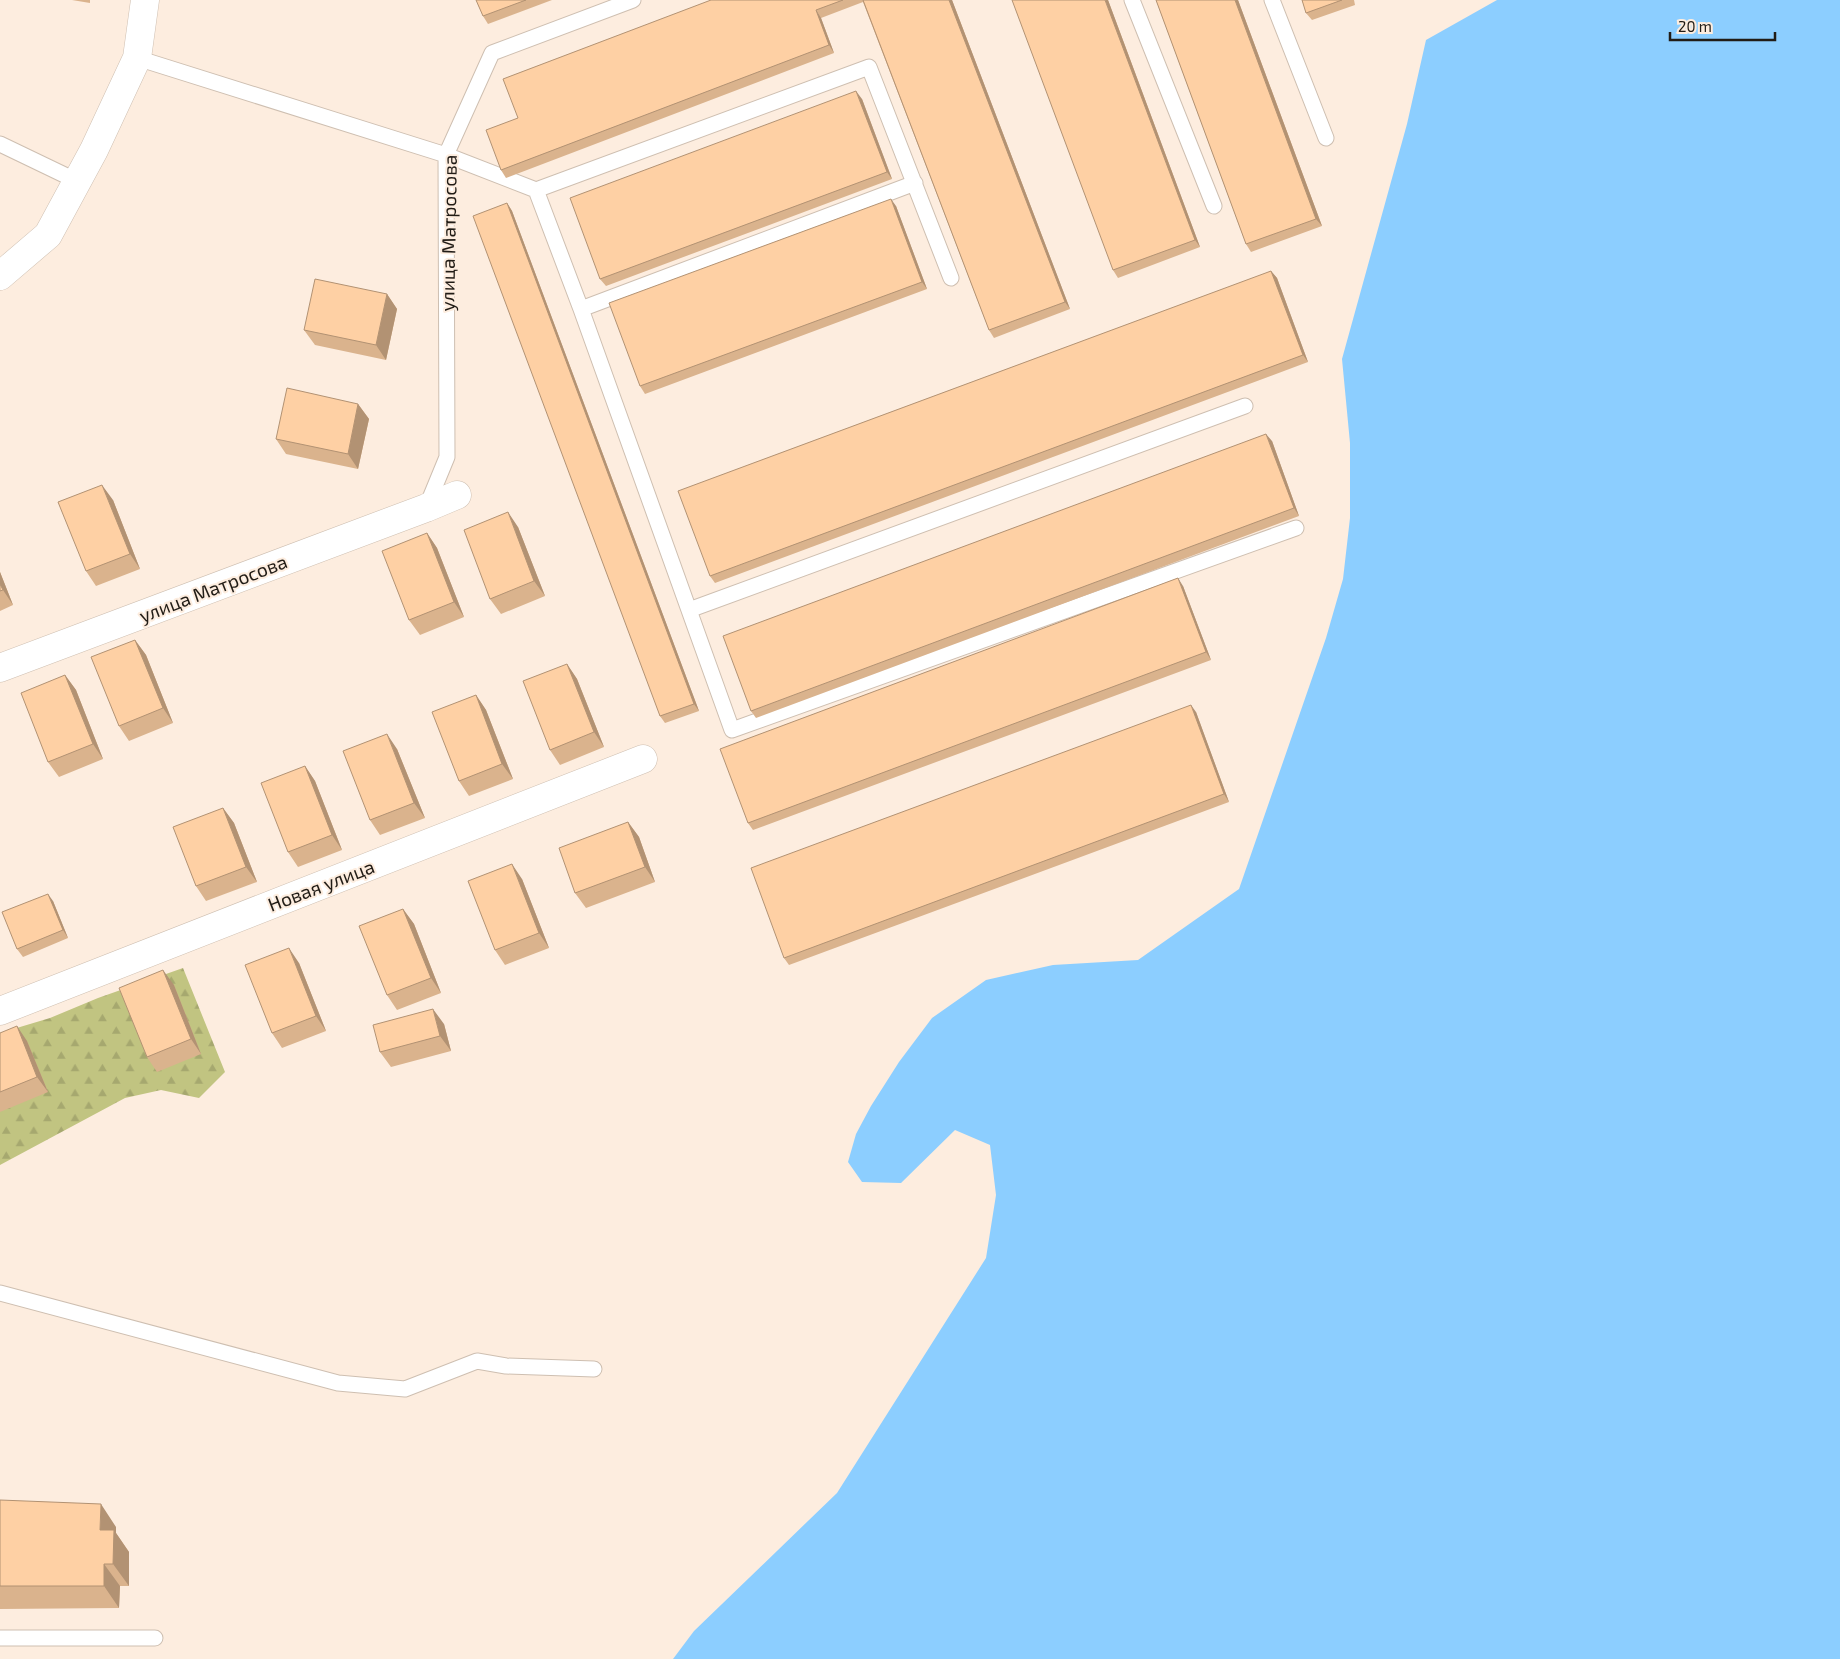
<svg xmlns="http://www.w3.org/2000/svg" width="1840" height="1659" viewBox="0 0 1840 1659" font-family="'Exo 2',sans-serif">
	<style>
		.forest { fill: url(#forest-firs) }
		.water { fill: #8cceff }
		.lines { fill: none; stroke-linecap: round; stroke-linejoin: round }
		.service-casing { stroke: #cebfb1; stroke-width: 17 }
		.minor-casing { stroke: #cebfb1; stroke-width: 29 }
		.service { stroke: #fff; stroke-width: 15 }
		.minor { stroke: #fff; stroke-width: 28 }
		.wall { fill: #dab38d }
		.shaded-wall { fill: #b29273 }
		.building { fill: #fed0a4; stroke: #b29273 }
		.labels { text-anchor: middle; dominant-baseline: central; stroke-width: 4; stroke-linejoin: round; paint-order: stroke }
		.street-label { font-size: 19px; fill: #211c16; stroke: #fdeddf }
	</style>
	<defs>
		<pattern id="forest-firs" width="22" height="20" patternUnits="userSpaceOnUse" patternTransform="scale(1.25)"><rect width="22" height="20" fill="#c1c481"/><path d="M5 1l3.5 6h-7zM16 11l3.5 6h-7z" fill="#a6a86f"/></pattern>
	</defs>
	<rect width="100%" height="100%" fill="#fdeddf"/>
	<path class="forest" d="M 183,968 L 225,1072 L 199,1098 L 161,1090 L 125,1098 L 0,1165 L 0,1033 L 50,1018 L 98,998 Z"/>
	<path class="water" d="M 1497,0 L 1840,0 L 1840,1659 L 673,1659 L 694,1631 L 837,1493 L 986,1258 L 996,1195 L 990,1145 L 955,1130 L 901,1183 L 862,1182 L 848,1162 L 856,1134 L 871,1106 L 899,1062 L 932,1018 L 986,980 L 1053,965 L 1138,960 L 1239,889 L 1326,638 L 1343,579 L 1350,518 L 1350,443 L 1342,359 L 1407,124 L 1426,40 Z"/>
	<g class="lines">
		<g class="service-casing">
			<path id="service" d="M 1132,0 L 1214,206
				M 1272,0 L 1326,138
				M 137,58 L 446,155 L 536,190 L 869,67 L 951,278
				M 0,144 L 77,181
				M 536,190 L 581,309 L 732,730 L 1296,528
				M 581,309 L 915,183
				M 426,508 L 447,457 L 446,155 L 492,53 L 633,0
				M 689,610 L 1245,406
				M 0,1293 L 338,1383 L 405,1389 L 477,1361 L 506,1366 L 594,1369
				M 0,1638 L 155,1638"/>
		</g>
		<g class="minor-casing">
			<path id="minor" d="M 0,276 L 48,235 L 94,150 L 137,58 L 145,0
				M 0,668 L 426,508 L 457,495
				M 0,1011 L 643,759"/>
		</g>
		<use href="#service" class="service"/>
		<use href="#minor" class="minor"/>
	</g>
	<path class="wall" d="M 72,0 L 90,0 L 90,3 Z
		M 476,0 L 552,0 L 488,24 L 483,16 Z
		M 711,0 L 952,0 L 1070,309 L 994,338 L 989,330 L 863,2 L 821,18 L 834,53 L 506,178 L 501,170 L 518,118 Z
		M 1108,0 L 1200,247 L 1118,278 L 1113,270 Z
		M 1156,0 L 1238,0 L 1322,226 L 1251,252 L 1246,244 Z
		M 1302,0 L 1354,0 L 1355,5 L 1312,20 L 1306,13 Z
		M 862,99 L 892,179 L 606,286 L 600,279 Z
		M 507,203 L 512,211 L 699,711 L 665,723 L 660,716 Z
		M 896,206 L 927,289 L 645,394 L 640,386 Z
		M 1271,271 L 1277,278 L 1308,362 L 715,583 L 710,576 Z
		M 387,294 L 397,309 L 386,360 L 315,345 L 304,330 Z
		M 358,404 L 369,419 L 358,469 L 286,454 L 276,439 Z
		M 1272,441 L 1299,516 L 756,718 L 751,711 Z
		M 113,500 L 140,569 L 96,586 L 86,571 Z
		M 518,527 L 545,596 L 501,614 L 490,599 Z
		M 427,533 L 437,548 L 464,617 L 420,635 L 409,620 Z
		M 0,572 L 13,605 L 0,611 Z
		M 1183,586 L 1211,660 L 753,830 L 748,823 Z
		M 135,640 L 146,655 L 173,723 L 129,741 L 119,726 Z
		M 567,664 L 577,679 L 604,747 L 560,765 L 550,750 Z
		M 65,675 L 76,690 L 103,759 L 59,777 L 48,762 Z
		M 476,695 L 486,710 L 513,779 L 469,796 L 459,781 Z
		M 1196,712 L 1229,802 L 789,965 L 784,958 Z
		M 397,749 L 425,818 L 380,835 L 370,820 Z
		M 305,766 L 315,781 L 342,850 L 298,867 L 288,852 Z
		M 223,808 L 234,823 L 257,882 L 206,901 L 196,886 Z
		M 628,822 L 639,837 L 655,882 L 586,908 L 575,893 Z
		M 522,879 L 549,948 L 505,965 L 495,950 Z
		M 53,901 L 68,938 L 23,957 L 17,949 Z
		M 403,909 L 414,924 L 441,993 L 397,1010 L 387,995 Z
		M 299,963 L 326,1031 L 282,1048 L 272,1033 Z
		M 174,985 L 201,1054 L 157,1072 L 147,1057 Z
		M 444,1024 L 451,1051 L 391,1067 L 380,1052 Z
		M 0,1033 L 27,1041 L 48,1092 L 0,1112 Z
		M 0,1500 L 116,1527 L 116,1533 L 129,1552 L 129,1586 L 120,1586 L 119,1608 L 0,1609 Z"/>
	<path class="shaded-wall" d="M 949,0 L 952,0 L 1070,309 L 1065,302 Z
		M 1105,0 L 1108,0 L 1200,247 L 1195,240 Z
		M 1235,0 L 1238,0 L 1322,226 L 1316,219 Z
		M 816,10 L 821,18 L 834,53 L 829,45 Z
		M 856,91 L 862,99 L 892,179 L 887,172 Z
		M 891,199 L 896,206 L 927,289 L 922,282 Z
		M 507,203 L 512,211 L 699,711 L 694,704 Z
		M 1271,271 L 1277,278 L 1308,362 L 1303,355 Z
		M 387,294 L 397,309 L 386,360 L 376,345 Z
		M 358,404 L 369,419 L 358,469 L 348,454 Z
		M 1266,434 L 1272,441 L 1299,516 L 1294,508 Z
		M 102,485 L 113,500 L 140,569 L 130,554 Z
		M 508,512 L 518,527 L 545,596 L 534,581 Z
		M 427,533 L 437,548 L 464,617 L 454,602 Z
		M 0,572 L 13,605 L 3,590 L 0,584 Z
		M 1178,578 L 1183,586 L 1211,660 L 1206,652 Z
		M 135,640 L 146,655 L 173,723 L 163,708 Z
		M 567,664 L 577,679 L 604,747 L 594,732 Z
		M 65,675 L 76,690 L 103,759 L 93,744 Z
		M 476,695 L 486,710 L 513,779 L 502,764 Z
		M 1191,705 L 1196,712 L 1229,802 L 1224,794 Z
		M 387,734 L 397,749 L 425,818 L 414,803 Z
		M 305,766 L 315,781 L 342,850 L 332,835 Z
		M 223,808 L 234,823 L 257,882 L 246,867 Z
		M 628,822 L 639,837 L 655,882 L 645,867 Z
		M 512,864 L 522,879 L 549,948 L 539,933 Z
		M 48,894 L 53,901 L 68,938 L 63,930 Z
		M 403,909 L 414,924 L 441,993 L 431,978 Z
		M 289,948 L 299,963 L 326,1031 L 316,1016 Z
		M 163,970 L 174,985 L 201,1054 L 191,1039 Z
		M 433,1009 L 444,1024 L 451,1051 L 440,1036 Z
		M 17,1026 L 27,1041 L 48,1092 L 37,1077 Z
		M 101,1504 L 116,1527 L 116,1533 L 129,1552 L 129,1586 L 113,1564 L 100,1530 Z
		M 104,1564 L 120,1586 L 119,1608 L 104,1586 Z"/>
	<path class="building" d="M 476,0 L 526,0 L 483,16 Z
		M 711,0 L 843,0 L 816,10 L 829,45 L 501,170 L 486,130 L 518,118 L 503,79 Z
		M 863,0 L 949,0 L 1065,302 L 989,330 Z
		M 1012,0 L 1105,0 L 1195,240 L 1113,270 Z
		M 1156,0 L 1235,0 L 1316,219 L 1246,244 Z
		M 1302,0 L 1342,0 L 1306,13 Z
		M 856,91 L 887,172 L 600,279 L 570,198 Z
		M 891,199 L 922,282 L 640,386 L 609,303 Z
		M 507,203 L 694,704 L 660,716 L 473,216 Z
		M 1271,271 L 1303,355 L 710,576 L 678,491 Z
		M 315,279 L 387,294 L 376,345 L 304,330 Z
		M 287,388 L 358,404 L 348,454 L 276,439 Z
		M 1266,434 L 1294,508 L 751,711 L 723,636 Z
		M 102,485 L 130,554 L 86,571 L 58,502 Z
		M 508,512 L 534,581 L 490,599 L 464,530 Z
		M 427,533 L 454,602 L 409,620 L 382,551 Z
		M 1178,578 L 1206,652 L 748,823 L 720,749 Z
		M 0,584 L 3,590 L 0,591 Z
		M 135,640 L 163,708 L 119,726 L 91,657 Z
		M 567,664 L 594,732 L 550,750 L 523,681 Z
		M 65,675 L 93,744 L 48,762 L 21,693 Z
		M 476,695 L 502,764 L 459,781 L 432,712 Z
		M 1191,705 L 1224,794 L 784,958 L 751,868 Z
		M 387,734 L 414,803 L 370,820 L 343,751 Z
		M 305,766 L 332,835 L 288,852 L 261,783 Z
		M 223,808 L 246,867 L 196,886 L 173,827 Z
		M 628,822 L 645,867 L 575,893 L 559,848 Z
		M 512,864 L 539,933 L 495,950 L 468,881 Z
		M 48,894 L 63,930 L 17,949 L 2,912 Z
		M 403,909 L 431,978 L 387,995 L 359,926 Z
		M 289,948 L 316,1016 L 272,1033 L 245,965 Z
		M 163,970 L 191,1039 L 147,1057 L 119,988 Z
		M 433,1009 L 440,1036 L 380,1052 L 373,1025 Z
		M 17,1026 L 37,1077 L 0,1092 L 0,1033 Z
		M 0,1500 L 101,1504 L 100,1530 L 114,1530 L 113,1564 L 104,1564 L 104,1586 L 0,1586 Z"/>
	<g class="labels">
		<g class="street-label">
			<text transform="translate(448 233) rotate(-89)">улица Матросова</text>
			<text transform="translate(213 588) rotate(-21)">улица Матросова</text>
			<text transform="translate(321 885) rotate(-21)">Новая улица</text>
		</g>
	</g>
	<path d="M1670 32v8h105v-8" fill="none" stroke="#211c16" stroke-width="2.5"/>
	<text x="1678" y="32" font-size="15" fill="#211c16" stroke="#fdeddf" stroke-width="4" paint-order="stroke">20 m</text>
</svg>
